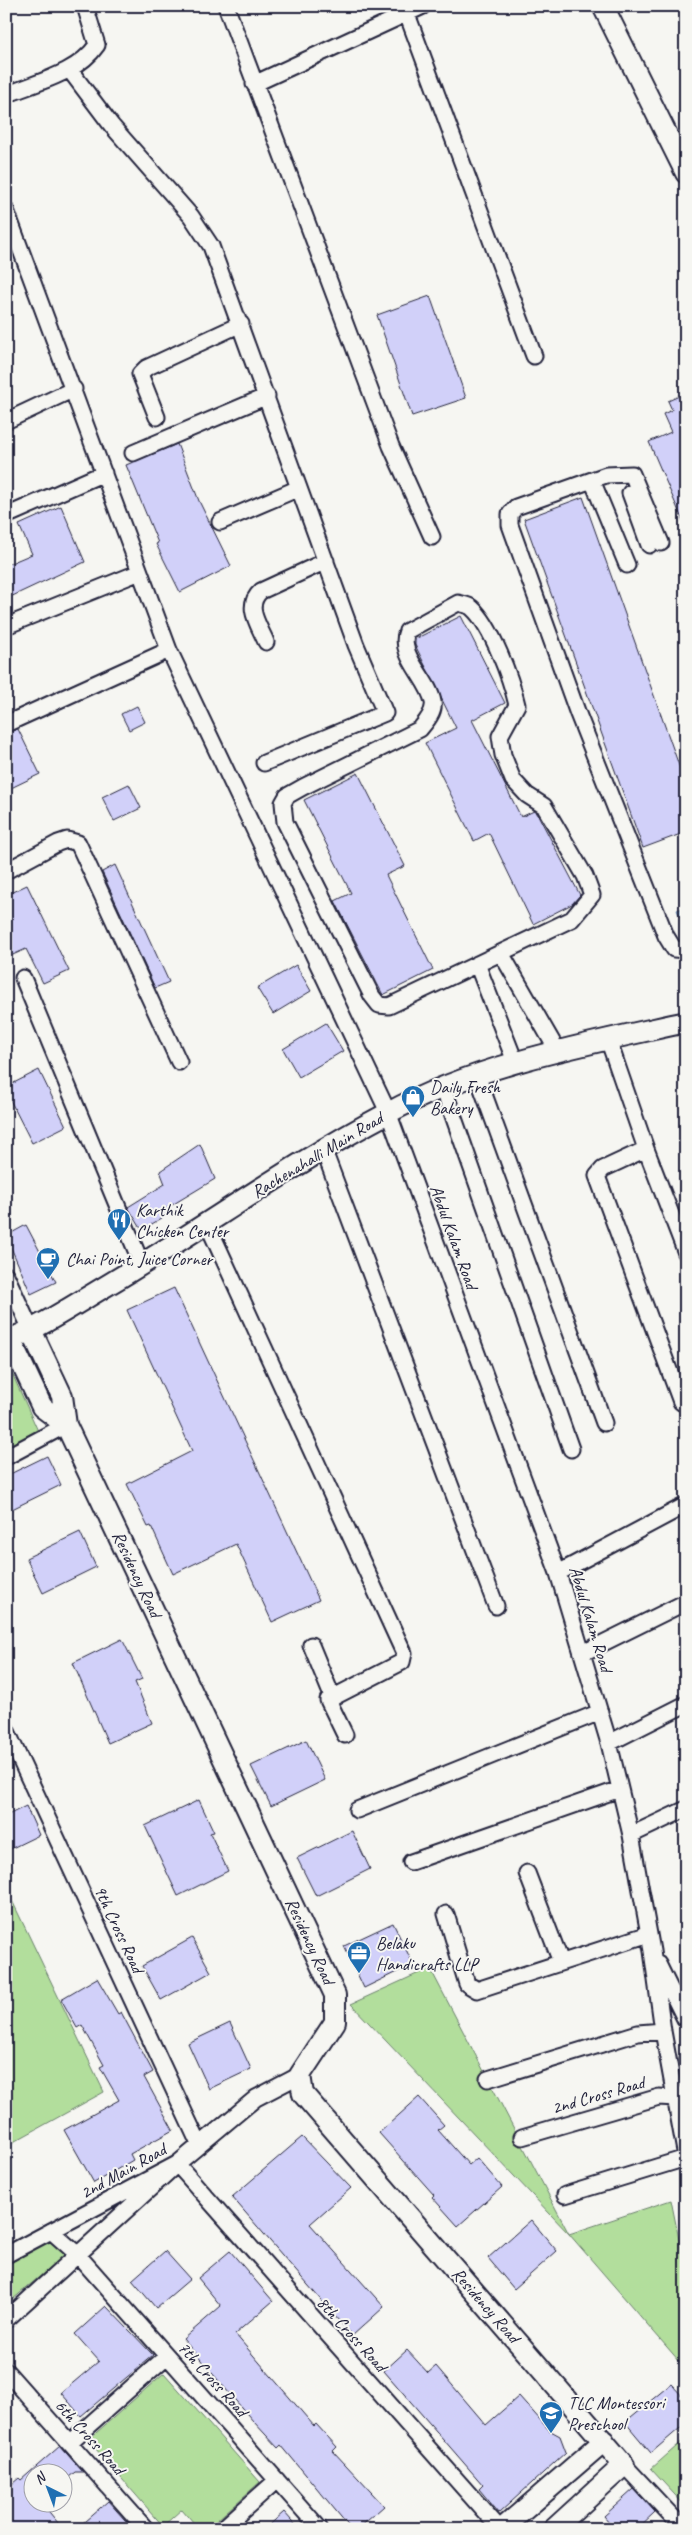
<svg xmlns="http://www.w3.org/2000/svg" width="692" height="2535" viewBox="0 0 692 2535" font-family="Caveat,sans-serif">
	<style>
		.green { fill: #b2de9c; stroke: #6a806c }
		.water { fill: #8ebde8; stroke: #637fa3 }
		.building { fill: #d1d0f9; stroke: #22223b }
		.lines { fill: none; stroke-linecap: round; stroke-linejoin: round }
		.street-casing { stroke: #22223b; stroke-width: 19 }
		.secondary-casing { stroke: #22223b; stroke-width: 24 }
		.street { stroke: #f6f6f2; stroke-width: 15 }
		.secondary { stroke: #f6f6f2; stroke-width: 20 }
		.labels { text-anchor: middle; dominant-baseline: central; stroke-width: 4; stroke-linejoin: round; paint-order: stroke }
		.poi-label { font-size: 18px; fill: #22223b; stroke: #f6f6f2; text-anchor: start }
		.street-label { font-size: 18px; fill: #22223b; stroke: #f6f6f2 }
	</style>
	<rect width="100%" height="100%" fill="#f6f6f2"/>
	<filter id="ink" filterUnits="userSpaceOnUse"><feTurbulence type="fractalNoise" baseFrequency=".02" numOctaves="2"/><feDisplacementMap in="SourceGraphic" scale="10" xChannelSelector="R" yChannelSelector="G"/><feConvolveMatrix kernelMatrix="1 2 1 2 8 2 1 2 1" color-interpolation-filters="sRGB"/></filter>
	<g filter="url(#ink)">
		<path class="green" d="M 6,1360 L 38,1431 L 6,1448 Z
			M 6,1888 L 104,2092 L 6,2146 Z
			M 430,1968 L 569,2234 L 671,2200 L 686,2274 L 686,2369 L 569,2234 L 351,2004 Z
			M 52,2239 L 64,2248 L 64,2256 L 6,2305 L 6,2265 Z
			M 164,2373 L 260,2482 L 207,2529 L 199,2529 L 182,2509 L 163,2526 L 88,2440 Z
			M 686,2438 L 686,2507 L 651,2469 Z"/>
		<path class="water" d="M 686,907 L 686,932 L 677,910 Z"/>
		<path class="building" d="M 430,296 L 466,398 L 412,416 L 377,315 Z
			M 686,393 L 686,528 L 649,442 L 671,432 L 663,414 L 672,410 L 668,401 Z
			M 177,444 L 199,501 L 231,566 L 180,592 L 156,544 L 158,543 L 126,465 Z
			M 583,497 L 686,785 L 686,832 L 643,848 L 524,519 Z
			M 61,506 L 85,562 L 6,599 L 6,565 L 32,554 L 19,525 Z
			M 461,616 L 505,703 L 472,720 L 521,817 L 534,811 L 537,813 L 580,895 L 572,904 L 533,924 L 489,833 L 474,841 L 425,743 L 456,728 L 415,645 L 415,639 Z
			M 137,706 L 145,722 L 129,730 L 121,714 Z
			M 18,729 L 40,774 L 11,788 L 6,778 L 6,733 Z
			M 358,773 L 405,866 L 386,875 L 433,970 L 383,995 L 335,901 L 351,893 L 304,800 Z
			M 129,784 L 141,808 L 114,821 L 102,797 Z
			M 115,865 L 169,982 L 155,988 L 102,872 Z
			M 27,885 L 69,971 L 43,983 L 26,949 L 6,958 L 6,895 Z
			M 296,965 L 311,991 L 273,1014 L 257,988 Z
			M 326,1023 L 343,1051 L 299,1077 L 283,1049 Z
			M 39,1070 L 66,1126 L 32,1143 L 6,1092 L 6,1087 Z
			M 200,1144 L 215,1179 L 167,1208 L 170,1213 L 142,1230 L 128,1207 L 165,1184 L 160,1171 Z
			M 26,1225 L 56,1282 L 31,1294 L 6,1236 Z
			M 174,1288 L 319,1600 L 272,1622 L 236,1544 L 173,1574 L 151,1526 L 148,1527 L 127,1484 L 192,1451 L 127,1310 Z
			M 47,1456 L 61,1485 L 6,1512 L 6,1476 Z
			M 80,1532 L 96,1567 L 43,1593 L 26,1558 Z
			M 122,1639 L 142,1679 L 135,1682 L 152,1723 L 108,1743 L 73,1663 Z
			M 306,1740 L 325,1780 L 271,1806 L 251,1766 Z
			M 199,1800 L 214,1832 L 210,1833 L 228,1871 L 178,1896 L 145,1826 Z
			M 26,1806 L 39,1835 L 6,1851 L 6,1816 Z
			M 352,1831 L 370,1869 L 316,1896 L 297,1858 Z
			M 393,1923 L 413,1964 L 364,1988 L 344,1946 Z
			M 192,1938 L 211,1972 L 161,2000 L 142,1966 Z
			M 97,1978 L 118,2014 L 121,2012 L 153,2072 L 144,2077 L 173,2130 L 130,2154 L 133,2160 L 94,2183 L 64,2130 L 119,2100 L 100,2067 L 104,2065 L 82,2025 L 77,2028 L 61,1999 Z
			M 230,2023 L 251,2069 L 209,2089 L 188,2043 Z
			M 419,2097 L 444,2125 L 438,2130 L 469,2165 L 477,2158 L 502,2187 L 458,2226 L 432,2197 L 434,2195 L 379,2133 Z
			M 302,2137 L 351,2188 L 310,2224 L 384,2307 L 352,2336 L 232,2197 Z
			M 531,2220 L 557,2251 L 514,2289 L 488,2258 Z
			M 165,2251 L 190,2279 L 156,2308 L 132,2280 Z
			M 230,2251 L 273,2301 L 235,2334 L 314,2426 L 316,2424 L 337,2447 L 333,2451 L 384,2506 L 358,2529 L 351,2529 L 281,2445 L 278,2448 L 253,2421 L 183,2339 L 221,2306 L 198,2278 Z
			M 106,2306 L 153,2355 L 81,2416 L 61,2393 L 99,2361 L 75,2334 Z
			M 407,2350 L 428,2373 L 436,2366 L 486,2425 L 519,2396 L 549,2430 L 560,2436 L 566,2452 L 499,2513 L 479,2489 L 483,2485 L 384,2371 Z
			M 671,2384 L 686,2400 L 686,2423 L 651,2453 L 625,2422 Z
			M 60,2446 L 83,2472 L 75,2472 L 62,2483 L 62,2472 L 32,2472 L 32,2502 L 41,2502 L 63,2529 L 11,2529 L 6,2523 L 6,2489 L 19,2478 L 21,2480 Z
			M 634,2489 L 655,2512 L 637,2529 L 615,2529 L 604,2516 Z
			M 108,2501 L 133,2529 L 76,2529 Z
			M 284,2512 L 299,2529 L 265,2529 Z"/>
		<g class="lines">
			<g class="street-casing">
				<path id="street" d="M 226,6 L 391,446 L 432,537
					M 407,14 L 534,356
					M 69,69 L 112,126 L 191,216 L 211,246 L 356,645 L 385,713 L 264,763
					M 254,84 L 423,6
					M 6,95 C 37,82 77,74 97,45 L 85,6
					M 6,210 L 169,650 L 388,1112 L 558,1573 L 609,1743 L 631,1835 L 652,1951 L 663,2031 L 686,2157
					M 157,417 L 140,374 L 146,368 L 241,324
					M 6,421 L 74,389
					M 133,453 L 267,396
					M 592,480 L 627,565
					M 630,493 L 649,545
					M 6,516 L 104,473
					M 220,522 L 299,488
					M 661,543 L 632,474 L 606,475 L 516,507 L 510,514 L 510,525 L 578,714 L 666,936 L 674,949 L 686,950
					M 458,603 C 462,604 469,605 472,608 C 492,626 511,679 517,705 L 500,736 L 503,755 L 513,780 L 527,795 L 544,806 L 585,876 L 592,895 L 572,919 L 389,1006 L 379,1005 L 372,996 L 285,822 L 283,803 L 287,796 L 303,787 L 420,729 C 426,722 435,712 433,702 C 429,679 397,655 407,631 Z
					M 6,626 L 140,572
					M 266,642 C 259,625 244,606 261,591 L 326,561
					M 6,724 L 169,650
					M 6,871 L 58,843 L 67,840 L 78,843 L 179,1062
					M 501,953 L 558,1052
					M 477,964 L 516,1064
					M 23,978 L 142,1265
					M 608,1039 L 646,1149 L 686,1253
					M 477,1075 L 604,1423
					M 443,1087 L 571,1449
					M 646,1149 L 603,1169 L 597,1176 L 681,1402
					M 324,1151 L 496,1606
					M 207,1223 L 404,1653 L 402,1662 L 328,1700 L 345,1735
					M 6,1275 L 31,1330
					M 6,1457 L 66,1425
					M 558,1573 L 686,1505
					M 311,1645 L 332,1696
					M 583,1653 L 686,1602
					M 6,1729 L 199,2144
					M 609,1743 L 686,1704
					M 357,1810 L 600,1712
					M 631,1835 L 686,1809
					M 411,1862 L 620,1789
					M 527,1873 L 561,1962
					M 446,1914 L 467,1984 L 477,1990 L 649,1934
					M 658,1964 L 686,2021
					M 488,2079 L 638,2033 L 663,2031
					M 522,2137 L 659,2097 L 675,2098 L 686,2094
					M 565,2195 L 686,2158
					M 51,2231 L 77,2254 L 320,2529
					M 6,2255 L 177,2164 L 256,2098 L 300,2075
					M 6,2320 L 177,2164 L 500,2529
					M 6,2371 L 146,2529
					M 70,2442 L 167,2356
					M 624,2465 L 684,2529
					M 222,2529 L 277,2480"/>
			</g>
			<g class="secondary-casing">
				<path id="secondary" d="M 603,6 L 686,173
					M 31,1330 L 62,1396 L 66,1425 L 335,1995 L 335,2022 L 300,2075 L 303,2094 L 624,2465 L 554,2529
					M 10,1339 L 42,1407 L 66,1425
					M 6,1341 C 41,1327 74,1305 106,1286 C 201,1230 291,1164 388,1113 C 478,1064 587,1044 686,1022
					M 502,2529 L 604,2441"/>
			</g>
			<use href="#street" class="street"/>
			<use href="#secondary" class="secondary"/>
		</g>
	</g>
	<defs>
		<g id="shop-pin" transform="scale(1.25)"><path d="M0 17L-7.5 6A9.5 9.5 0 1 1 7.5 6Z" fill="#1f6fb2" stroke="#f6f6f2"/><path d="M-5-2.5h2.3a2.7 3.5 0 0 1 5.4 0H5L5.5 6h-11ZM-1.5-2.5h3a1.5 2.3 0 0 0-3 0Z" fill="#fff"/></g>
		<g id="restaurant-pin" transform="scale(1.25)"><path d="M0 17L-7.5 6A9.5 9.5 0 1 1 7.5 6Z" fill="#1f6fb2" stroke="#f6f6f2"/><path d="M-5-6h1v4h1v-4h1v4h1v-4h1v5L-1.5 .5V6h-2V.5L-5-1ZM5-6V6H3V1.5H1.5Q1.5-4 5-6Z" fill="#fff"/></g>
		<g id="cafe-pin" transform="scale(1.25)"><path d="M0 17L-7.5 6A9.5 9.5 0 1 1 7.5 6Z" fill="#1f6fb2" stroke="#f6f6f2"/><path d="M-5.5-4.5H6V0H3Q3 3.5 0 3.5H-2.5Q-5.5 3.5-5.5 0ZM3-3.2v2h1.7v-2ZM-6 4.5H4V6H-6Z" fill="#fff"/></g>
		<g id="office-pin" transform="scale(1.25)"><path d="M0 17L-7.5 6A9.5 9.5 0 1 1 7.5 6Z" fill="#1f6fb2" stroke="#f6f6f2"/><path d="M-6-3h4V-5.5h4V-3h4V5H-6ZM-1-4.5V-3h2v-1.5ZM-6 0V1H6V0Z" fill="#fff"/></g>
		<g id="school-pin" transform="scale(1.25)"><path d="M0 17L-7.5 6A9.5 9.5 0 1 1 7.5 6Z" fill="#1f6fb2" stroke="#f6f6f2"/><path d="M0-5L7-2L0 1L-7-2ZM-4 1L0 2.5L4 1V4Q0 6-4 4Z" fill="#fff"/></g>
	</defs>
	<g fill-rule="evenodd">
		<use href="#shop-pin" x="413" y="1097"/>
		<use href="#restaurant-pin" x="119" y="1220"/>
		<use href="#cafe-pin" x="48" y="1259"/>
		<use href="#office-pin" x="359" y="1953"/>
		<use href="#school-pin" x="551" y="2413"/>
	</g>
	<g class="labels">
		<g class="poi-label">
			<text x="430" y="1087">Daily Fresh<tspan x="430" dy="21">Bakery</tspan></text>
			<text x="136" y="1210">Karthik<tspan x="136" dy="21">Chicken Center</tspan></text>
			<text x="66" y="1259">Chai Point, Juice Corner</text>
			<text x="376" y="1943">Belaku<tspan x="376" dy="21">Handicrafts LLP</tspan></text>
			<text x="568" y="2403">TLC Montessori<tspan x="568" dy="21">Preschool</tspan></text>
		</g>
		<g class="street-label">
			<text transform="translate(317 1155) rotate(-31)">Rachenahalli Main Road</text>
			<text transform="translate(454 1237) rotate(70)">Abdul Kalam Road</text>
			<text transform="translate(137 1574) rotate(65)">Residency Road</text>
			<text transform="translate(591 1619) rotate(73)">Abdul Kalam Road</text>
			<text transform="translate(119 1929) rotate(65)">9th Cross Road</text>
			<text transform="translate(310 1941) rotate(65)">Residency Road</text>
			<text transform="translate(598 2095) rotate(-16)">2nd Cross Road</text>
			<text transform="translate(123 2171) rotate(-29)">2nd Main Road</text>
			<text transform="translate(486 2305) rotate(49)">Residency Road</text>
			<text transform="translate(352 2334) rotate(48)">8th Cross Road</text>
			<text transform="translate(213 2379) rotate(48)">7th Cross Road</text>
			<text transform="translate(90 2437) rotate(48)">6th Cross Road</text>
		</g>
	</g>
	<rect width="692" height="2535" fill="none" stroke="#f6f6f2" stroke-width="25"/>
	<rect x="12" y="12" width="667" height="2510" fill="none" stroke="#22223b" stroke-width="2" filter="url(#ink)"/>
	<g transform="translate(48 2488) rotate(318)"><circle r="24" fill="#f6f6f2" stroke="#a1a1a9"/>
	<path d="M0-4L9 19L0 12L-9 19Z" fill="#1f6fb2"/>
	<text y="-8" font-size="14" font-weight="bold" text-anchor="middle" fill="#22223b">N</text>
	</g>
</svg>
